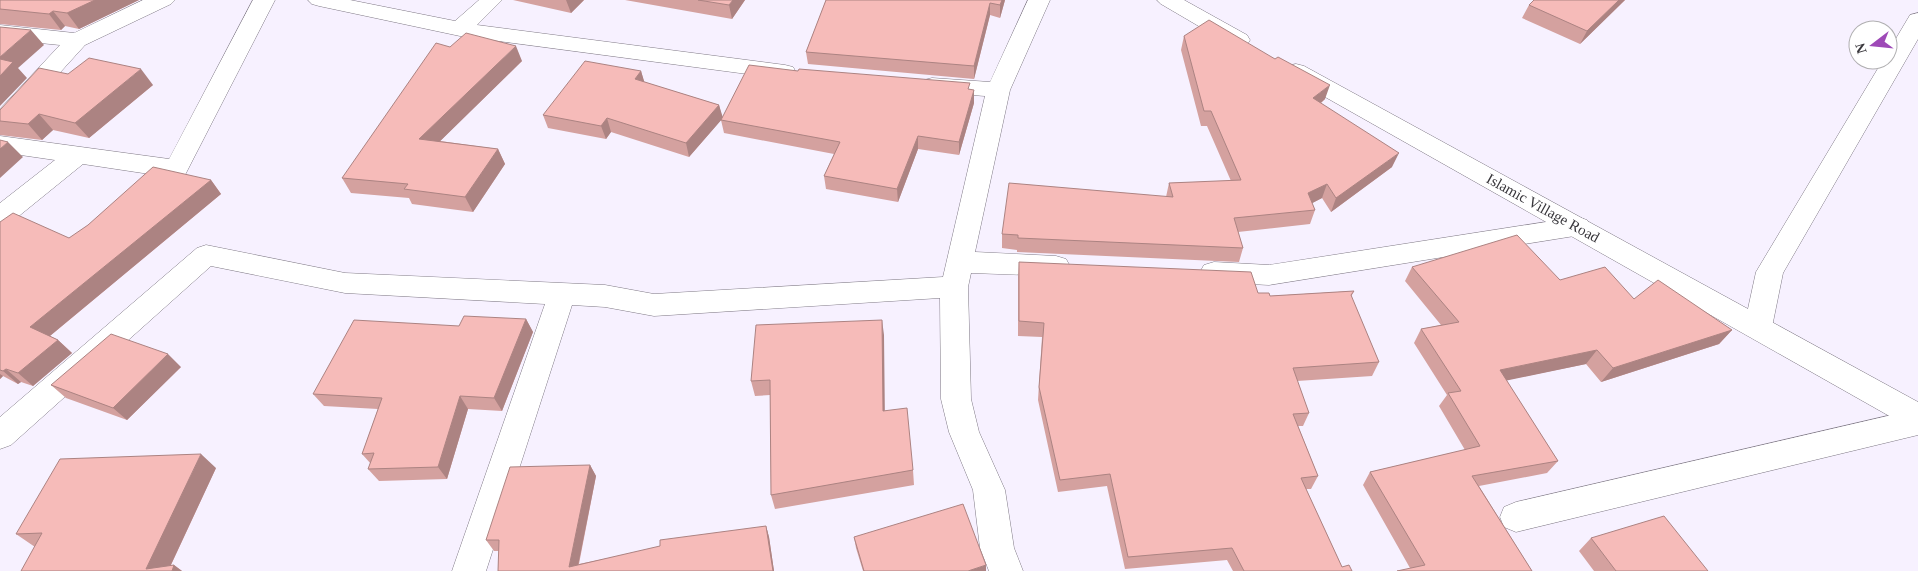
<svg xmlns="http://www.w3.org/2000/svg" width="1918" height="571" viewBox="0 0 1918 571" font-family="Georgia,serif">
	<style>
		.lines { fill: none; stroke-linecap: round; stroke-linejoin: round }
		.minor-casing { stroke: #7f7985; stroke-width: 1 }
		.tertiary-casing { stroke: #7f7985; stroke-width: 1 }
		.minor { fill: #fff; fill-rule: evenodd }
		.tertiary { fill: #fff; fill-rule: evenodd }
		.wall { fill: #d4a19f }
		.shaded-wall { fill: #ac8382 }
		.building { fill: #f6bbb9; stroke: #ac8382 }
		.labels { text-anchor: middle; dominant-baseline: central; stroke-width: 5; stroke-linejoin: round; paint-order: stroke }
		.street-label { font-size: 15px; fill: #39373c; stroke: #fff }
	</style>
	<rect width="100%" height="100%" fill="#f7f1ff"/>
	<g class="lines">
		<g class="minor-casing">
			<path id="minor" d="M 143,0 L 175,0 L 171,4 L 85,45 L 8,130 L 0,132 L 0,109 L 60,45 L 0,39 L 0,25 L 74,33 Z
				M 253,0 L 275,0 L 185,175 L 176,178 L 83,164 L 9,224 L 0,226 L 0,203 L 55,160 L 0,152 L 0,136 L 169,159 Z
				M 308,0 L 350,0 L 455,21 L 479,0 L 502,0 L 477,25 L 785,65 L 793,67 L 796,72 L 793,77 L 785,79 L 460,36 L 319,6 L 312,4 Z
				M 1028,0 L 1050,0 L 1010,90 L 975,252 L 1056,256 L 1066,259 L 1070,266 L 1066,273 L 1056,276 L 971,273 L 968,287 L 971,399 L 979,432 L 1005,490 L 1014,548 L 1023,571 L 989,571 L 980,548 L 973,490 L 949,432 L 941,399 L 940,298 L 654,316 L 605,307 L 572,305 L 486,571 L 452,571 L 545,304 L 345,293 L 211,266 L 11,445 L 0,449 L 0,417 L 197,248 L 206,245 L 345,273 L 605,285 L 654,294 L 943,277 L 985,96 L 932,92 L 924,90 L 920,85 L 924,80 L 932,78 L 990,82 Z
				M 1918,13 L 1918,39 L 1783,273 L 1772,327 L 1768,335 L 1758,338 L 1748,335 L 1744,327 L 1756,272 L 1883,60 L 1888,60 L 1888,52 L 1907,20 L 1910,15 Z
				M 1578,217 L 1587,220 L 1591,227 L 1587,234 L 1269,285 L 1214,282 L 1204,279 L 1200,272 L 1204,265 L 1214,262 L 1269,265 Z
				M 1918,409 L 1918,435 L 1516,532 L 1504,527 L 1500,517 L 1504,507 L 1516,502 Z"/>
		</g>
		<g class="tertiary-casing">
			<path id="tertiary" d="M 1157,0 L 1184,0 L 1247,35 L 1250,40 L 1247,45 L 1239,47 L 1231,45 L 1161,4 Z
				M 1296,64 L 1304,66 L 1918,402 L 1918,430 L 1907,426 L 1288,76 L 1285,71 L 1288,66 Z"/>
		</g>
		<use href="#minor" class="minor"/>
		<use href="#tertiary" class="tertiary"/>
	</g>
	<path class="wall" d="M 0,0 L 139,0 L 79,29 L 65,26 L 61,30 L 0,24 Z
		M 513,0 L 584,0 L 571,13 Z
		M 625,0 L 745,0 L 732,19 Z
		M 826,0 L 1005,0 L 1000,18 L 990,15 L 974,79 L 808,64 L 806,52 Z
		M 1534,0 L 1625,0 L 1580,44 L 1522,18 L 1529,5 Z
		M 1184,36 L 1325,99 L 1321,103 L 1392,167 L 1331,212 L 1322,198 L 1312,203 L 1315,210 L 1310,224 L 1238,232 L 1243,248 L 1239,262 L 1017,252 L 1017,250 L 1002,248 L 1002,234 L 1166,197 L 1169,183 L 1231,181 L 1207,126 L 1201,126 L 1181,50 Z
		M 450,47 L 522,61 L 440,141 L 498,149 L 505,164 L 473,212 L 412,204 L 409,198 L 351,193 L 342,178 Z
		M 641,71 L 644,82 L 719,105 L 722,117 L 798,71 L 970,89 L 974,103 L 959,155 L 918,149 L 898,202 L 826,189 L 824,176 L 834,154 L 724,133 L 721,120 L 689,157 L 611,132 L 606,139 L 548,128 L 543,115 Z
		M 68,74 L 153,85 L 89,138 L 53,130 L 42,140 L 0,135 L 0,110 Z
		M 211,180 L 221,194 L 50,336 L 58,340 L 72,353 L 33,386 L 21,382 L 18,384 L 3,376 L 0,379 L 0,222 L 69,238 Z
		M 1019,262 L 1258,293 L 1270,296 L 1354,291 L 1351,297 L 1379,362 L 1372,376 L 1297,381 L 1309,413 L 1303,426 L 1298,426 L 1318,476 L 1311,489 L 1306,489 L 1342,567 L 1352,571 L 1233,571 L 1227,560 L 1125,569 L 1107,486 L 1058,492 L 1038,400 L 1042,337 L 1018,336 L 1018,277 Z
		M 1412,267 L 1560,280 L 1634,299 L 1732,330 L 1719,344 L 1601,382 L 1586,364 L 1506,380 L 1558,461 L 1547,473 L 1479,486 L 1532,571 L 1410,568 L 1363,485 L 1370,472 L 1465,450 L 1439,406 L 1447,395 L 1414,343 L 1421,329 L 1441,325 L 1405,281 Z
		M 526,319 L 533,332 L 502,411 L 468,409 L 447,479 L 379,481 L 368,469 L 371,464 L 362,454 L 378,409 L 324,406 L 313,394 L 459,326 Z
		M 884,335 L 884,411 L 913,470 L 914,485 L 775,509 L 771,495 L 770,395 L 755,396 L 751,381 Z
		M 181,367 L 127,420 L 66,398 L 51,385 Z
		M 590,465 L 596,476 L 579,564 L 766,526 L 769,537 L 774,571 L 498,571 L 499,551 L 494,551 L 486,540 Z
		M 216,468 L 171,565 L 174,565 L 182,571 L 21,571 L 35,547 L 16,534 Z
		M 854,537 L 986,571 L 863,571 L 856,548 Z
		M 1591,538 L 1708,571 L 1594,571 L 1579,551 Z"/>
	<path class="shaded-wall" d="M 95,0 L 139,0 L 79,29 L 67,13 Z
		M 566,0 L 584,0 L 571,13 Z
		M 733,0 L 745,0 L 732,19 L 729,5 Z
		M 1002,0 L 1005,0 L 1000,18 L 1000,5 Z
		M 1619,0 L 1625,0 L 1580,44 L 1587,31 Z
		M 990,3 L 990,15 L 974,79 L 974,66 Z
		M 53,11 L 65,26 L 61,30 L 49,14 Z
		M 31,30 L 44,45 L 18,68 L 27,78 L 0,106 L 0,57 Z
		M 516,46 L 522,61 L 427,154 L 419,139 Z
		M 141,69 L 153,85 L 89,138 L 75,123 Z
		M 641,71 L 645,84 L 635,79 Z
		M 1330,85 L 1325,99 L 1309,113 L 1313,98 Z
		M 974,90 L 974,103 L 959,155 L 959,142 Z
		M 719,105 L 723,118 L 689,157 L 686,143 Z
		M 39,114 L 53,130 L 42,140 L 28,124 Z
		M 607,118 L 611,132 L 606,139 L 601,126 Z
		M 918,136 L 918,149 L 898,202 L 897,189 Z
		M 8,142 L 23,157 L 0,178 L 0,149 Z
		M 498,149 L 505,164 L 473,212 L 465,197 Z
		M 1399,153 L 1392,167 L 1331,212 L 1336,198 Z
		M 211,180 L 221,194 L 45,340 L 30,327 Z
		M 1327,184 L 1322,198 L 1303,208 L 1308,193 Z
		M 526,319 L 533,332 L 502,411 L 494,398 Z
		M 882,320 L 884,335 L 885,426 L 883,411 Z
		M 1732,330 L 1719,344 L 1601,382 L 1613,368 Z
		M 58,340 L 72,353 L 33,386 L 18,373 Z
		M 1597,350 L 1586,364 L 1490,384 L 1500,370 Z
		M 168,354 L 181,367 L 127,420 L 113,408 Z
		M 6,369 L 21,382 L 18,384 L 3,371 Z
		M 0,374 L 3,376 L 0,379 Z
		M 460,396 L 468,409 L 447,479 L 438,467 Z
		M 201,454 L 216,468 L 168,571 L 146,569 Z
		M 590,465 L 596,476 L 577,571 L 569,567 Z
		M 766,526 L 769,537 L 774,571 L 773,571 Z
		M 174,565 L 182,571 L 172,571 Z
		M 986,565 L 986,571 L 968,571 Z"/>
	<path class="building" d="M 0,0 L 95,0 L 67,13 L 53,11 L 49,14 L 0,9 Z
		M 698,0 L 733,0 L 729,5 Z
		M 826,0 L 1002,0 L 1000,5 L 990,3 L 974,66 L 806,52 Z
		M 1534,0 L 1619,0 L 1587,31 L 1529,5 Z
		M 1209,20 L 1275,59 L 1278,57 L 1330,85 L 1313,98 L 1399,153 L 1336,198 L 1327,184 L 1308,193 L 1315,210 L 1234,218 L 1243,248 L 1018,238 L 1018,235 L 1002,234 L 1009,183 L 1173,197 L 1169,183 L 1241,180 L 1211,111 L 1204,111 L 1184,36 Z
		M 0,27 L 31,30 L 0,57 Z
		M 466,33 L 516,46 L 419,139 L 498,149 L 465,197 L 404,189 L 408,184 L 342,178 L 436,43 L 450,47 Z
		M 89,58 L 141,69 L 75,123 L 39,114 L 28,124 L 0,121 L 0,110 L 39,68 L 68,74 Z
		M 0,59 L 13,62 L 0,76 Z
		M 585,61 L 641,71 L 635,79 L 719,105 L 686,143 L 607,118 L 601,126 L 543,115 Z
		M 749,65 L 798,71 L 799,69 L 970,83 L 968,89 L 974,90 L 959,142 L 918,136 L 897,189 L 824,176 L 840,142 L 721,120 Z
		M 0,140 L 8,142 L 0,149 Z
		M 153,167 L 211,180 L 30,327 L 58,340 L 18,373 L 6,369 L 3,371 L 0,370 L 0,222 L 13,213 L 69,238 L 88,225 Z
		M 1517,235 L 1560,280 L 1605,267 L 1634,299 L 1658,280 L 1732,330 L 1613,368 L 1597,350 L 1500,370 L 1558,461 L 1472,476 L 1532,571 L 1397,571 L 1425,565 L 1370,472 L 1480,446 L 1448,393 L 1461,391 L 1421,329 L 1459,322 L 1412,267 Z
		M 1019,262 L 1251,272 L 1258,293 L 1269,293 L 1270,296 L 1354,291 L 1351,295 L 1379,362 L 1293,368 L 1309,413 L 1293,414 L 1318,476 L 1301,478 L 1342,567 L 1349,565 L 1352,571 L 1244,571 L 1232,548 L 1128,557 L 1110,474 L 1060,480 L 1039,387 L 1044,323 L 1019,321 Z
		M 464,316 L 526,319 L 494,398 L 460,396 L 438,467 L 368,469 L 374,453 L 362,454 L 382,398 L 313,394 L 354,320 L 459,326 Z
		M 882,320 L 883,411 L 907,408 L 913,470 L 771,495 L 770,380 L 751,381 L 756,325 Z
		M 111,334 L 168,354 L 113,408 L 51,385 Z
		M 201,454 L 146,569 L 174,565 L 172,571 L 21,571 L 42,533 L 16,534 L 60,459 Z
		M 590,465 L 569,567 L 660,546 L 660,540 L 766,526 L 773,571 L 498,571 L 499,540 L 486,540 L 510,467 Z
		M 963,504 L 986,565 L 968,571 L 864,571 L 854,537 Z
		M 1664,516 L 1708,571 L 1616,571 L 1591,538 Z"/>
	<g class="labels">
		<g class="street-label">
			<text transform="translate(1543 208) rotate(29)">Islamic Village Road</text>
		</g>
	</g>
	<g transform="translate(1873 45) rotate(254)"><circle r="24" fill="#ffffff" stroke="#b0afb1"/>
	<path d="M0-4L9 19L0 12L-9 19Z" fill="#9e49b7"/>
	<text y="-8" font-size="14" font-weight="bold" text-anchor="middle" fill="#39373c">N</text>
	</g>
</svg>
